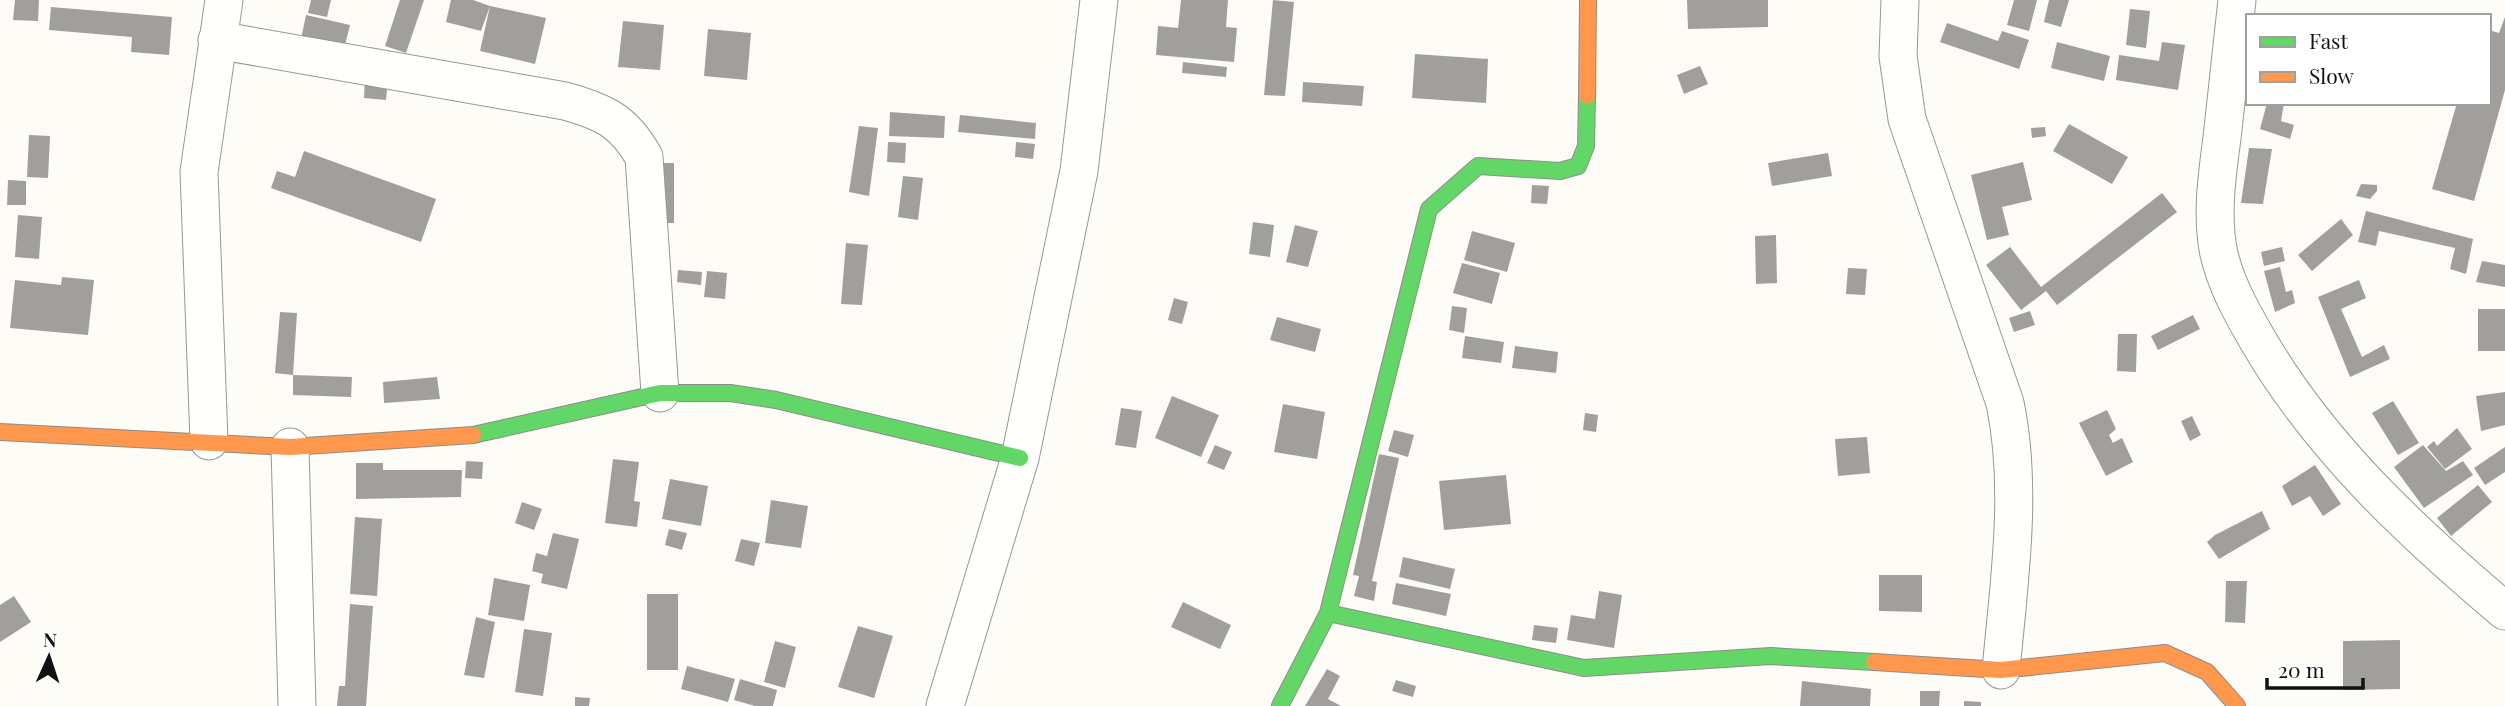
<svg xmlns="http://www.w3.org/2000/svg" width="2505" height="706" viewBox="0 0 2505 706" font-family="'Playfair Display',serif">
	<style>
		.building { fill: #a19f9c }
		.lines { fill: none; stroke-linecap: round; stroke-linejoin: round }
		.street-casing { stroke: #979795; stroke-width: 39 }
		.fast-casing { stroke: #8e8d8b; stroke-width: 18 }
		.slow-casing { stroke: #8e8d8b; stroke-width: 18 }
		.street { stroke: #fffffe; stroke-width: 37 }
		.fast { stroke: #63d668; stroke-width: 16 }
		.slow { stroke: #ff974d; stroke-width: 16 }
	</style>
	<rect width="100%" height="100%" fill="#fdfcf7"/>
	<path class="building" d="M 15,0 L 39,0 L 38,21 L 13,20 Z
		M 311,0 L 331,0 L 327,17 L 308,13 Z
		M 400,0 L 424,0 L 406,53 L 385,46 Z
		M 451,0 L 473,0 L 490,6 L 481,31 L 446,22 Z
		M 1181,0 L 1228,0 L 1226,27 L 1237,28 L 1234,62 L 1156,55 L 1158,26 L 1178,28 Z
		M 1273,0 L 1294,2 L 1285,96 L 1264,95 Z
		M 1687,0 L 1768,0 L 1768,27 L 1688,29 Z
		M 2014,0 L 2037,0 L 2029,31 L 2007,25 Z
		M 2049,0 L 2069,0 L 2061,27 L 2044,22 Z
		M 490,6 L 546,18 L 535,64 L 480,51 Z
		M 51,7 L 172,17 L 169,55 L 131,52 L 132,37 L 49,30 Z
		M 2130,9 L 2150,11 L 2146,48 L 2126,45 Z
		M 306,15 L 350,25 L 344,49 L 301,39 Z
		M 2505,17 L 2505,90 L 2474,201 L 2432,189 L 2457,103 L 2489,103 L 2489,30 L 2499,33 Z
		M 623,21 L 664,25 L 660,70 L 618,67 Z
		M 1947,23 L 1998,41 L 2002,31 L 2029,40 L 2019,69 L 1940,42 Z
		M 708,29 L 751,33 L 747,80 L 704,76 Z
		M 2057,42 L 2110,56 L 2104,81 L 2051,68 Z
		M 2162,42 L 2185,45 L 2178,90 L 2116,80 L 2119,55 L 2159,61 Z
		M 1415,54 L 1488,59 L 1486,103 L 1412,98 Z
		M 1183,62 L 1227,67 L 1226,77 L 1182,73 Z
		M 1700,66 L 1708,84 L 1684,94 L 1677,75 Z
		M 365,78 L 388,80 L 386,100 L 364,98 Z
		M 1303,82 L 1364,86 L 1362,106 L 1302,102 Z
		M 2267,103 L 2284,103 L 2281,121 L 2294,125 L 2290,139 L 2260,129 Z
		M 890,112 L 945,116 L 944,138 L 889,136 Z
		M 960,115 L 1036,123 L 1035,139 L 958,132 Z
		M 2069,124 L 2128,157 L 2112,184 L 2053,151 Z
		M 859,126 L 878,128 L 869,196 L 849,192 Z
		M 2045,127 L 2046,136 L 2032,138 L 2031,128 Z
		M 29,135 L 50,136 L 48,178 L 27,177 Z
		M 888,142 L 906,143 L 905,163 L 887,162 Z
		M 1016,142 L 1035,144 L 1033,159 L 1015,157 Z
		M 2249,148 L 2272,149 L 2263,204 L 2241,203 Z
		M 304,151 L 436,199 L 421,242 L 271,188 L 277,171 L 295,177 Z
		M 1828,153 L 1832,176 L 1772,186 L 1768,163 Z
		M 2023,162 L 2032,200 L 2002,207 L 2009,235 L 1987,240 L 1971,175 Z
		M 660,163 L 674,163 L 674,223 L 660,223 Z
		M 903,176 L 923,178 L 918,220 L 898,217 Z
		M 8,180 L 26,181 L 26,205 L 7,205 Z
		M 2361,184 L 2377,185 L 2377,191 L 2370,199 L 2356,196 Z
		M 1532,185 L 1549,186 L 1547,204 L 1531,203 Z
		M 2162,193 L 2177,212 L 2057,305 L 2046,291 L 2021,310 L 1986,265 L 2010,247 L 2041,287 Z
		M 2366,211 L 2473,239 L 2466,274 L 2450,269 L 2455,248 L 2379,231 L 2376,246 L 2358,242 Z
		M 18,215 L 42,217 L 39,259 L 15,257 Z
		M 2341,219 L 2353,235 L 2312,271 L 2298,255 Z
		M 1253,222 L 1274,225 L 1270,257 L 1249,254 Z
		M 1295,225 L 1318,231 L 1308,267 L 1286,262 Z
		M 1472,231 L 1515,243 L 1507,272 L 1464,260 Z
		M 1776,235 L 1777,283 L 1756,284 L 1755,236 Z
		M 846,243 L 868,245 L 862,305 L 841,304 Z
		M 2282,247 L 2285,261 L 2264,266 L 2261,252 Z
		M 2482,261 L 2505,265 L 2505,287 L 2476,282 Z
		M 1462,263 L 1500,273 L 1492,304 L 1453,293 Z
		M 2280,267 L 2286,292 L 2292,290 L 2295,303 L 2275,312 L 2264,271 Z
		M 1848,268 L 1867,269 L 1865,295 L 1846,294 Z
		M 678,270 L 702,272 L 701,285 L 677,282 Z
		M 707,271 L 727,273 L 725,299 L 704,297 Z
		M 62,277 L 94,280 L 88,335 L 10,328 L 15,280 L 61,285 Z
		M 2359,280 L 2366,298 L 2341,309 L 2362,357 L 2384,345 L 2390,359 L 2350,377 L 2318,297 Z
		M 1174,298 L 1188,302 L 1182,324 L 1168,320 Z
		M 1452,306 L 1467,308 L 1464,333 L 1449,330 Z
		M 2478,309 L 2505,309 L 2505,351 L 2478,351 Z
		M 2030,311 L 2035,325 L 2014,332 L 2009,318 Z
		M 280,312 L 297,313 L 293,375 L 275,373 Z
		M 2193,315 L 2200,329 L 2158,350 L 2151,336 Z
		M 1277,317 L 1321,329 L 1315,352 L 1270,340 Z
		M 2118,334 L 2137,334 L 2136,372 L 2117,371 Z
		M 1465,336 L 1504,342 L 1501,363 L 1462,358 Z
		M 1515,346 L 1558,352 L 1556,373 L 1512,368 Z
		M 293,375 L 352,377 L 351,397 L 293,395 Z
		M 437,377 L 440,399 L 384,403 L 383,382 Z
		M 2505,392 L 2505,425 L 2481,431 L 2476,396 Z
		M 1172,396 L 1219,415 L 1201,457 L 1155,438 Z
		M 2393,401 L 2419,443 L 2398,455 L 2372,413 Z
		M 1283,404 L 1325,412 L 1317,459 L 1274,452 Z
		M 1121,408 L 1142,411 L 1136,448 L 1115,445 Z
		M 2107,410 L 2116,429 L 2109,435 L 2113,443 L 2122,438 L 2133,462 L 2106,476 L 2079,423 Z
		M 1585,413 L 1598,415 L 1596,432 L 1583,430 Z
		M 2192,416 L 2201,435 L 2190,441 L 2181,421 Z
		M 2457,428 L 2472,449 L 2445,469 L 2427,447 L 2434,441 L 2437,446 Z
		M 1394,430 L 1414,435 L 1408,457 L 1388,451 Z
		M 1867,437 L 1870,473 L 1838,476 L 1835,439 Z
		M 1215,445 L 1232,452 L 1224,470 L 1207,463 Z
		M 2423,445 L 2446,471 L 2463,461 L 2473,475 L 2424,508 L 2394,467 Z
		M 2505,447 L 2505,472 L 2485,485 L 2474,468 Z
		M 1379,454 L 1399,458 L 1372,581 L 1377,582 L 1374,601 L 1354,596 L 1359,576 L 1353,575 Z
		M 613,459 L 639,462 L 634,501 L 640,502 L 637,527 L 605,523 Z
		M 466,461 L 483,462 L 482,479 L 465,478 Z
		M 356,463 L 383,463 L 383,470 L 462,470 L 461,497 L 356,499 Z
		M 2315,465 L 2341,504 L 2323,516 L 2310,496 L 2292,506 L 2282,486 Z
		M 1506,475 L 1511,524 L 1444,530 L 1439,481 Z
		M 670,479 L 708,486 L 701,526 L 662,519 Z
		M 2478,485 L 2492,502 L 2451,536 L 2437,518 Z
		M 771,500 L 808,506 L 801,548 L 765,543 Z
		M 522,502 L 542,509 L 534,530 L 515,523 Z
		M 2262,511 L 2270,529 L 2219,559 L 2207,542 L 2215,535 Z
		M 355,517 L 382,519 L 377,596 L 350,594 Z
		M 669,529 L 687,533 L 682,550 L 665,545 Z
		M 553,533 L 579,539 L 567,589 L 541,583 L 543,574 L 532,571 L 536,553 L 547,556 Z
		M 741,539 L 760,543 L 754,566 L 735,561 Z
		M 1403,557 L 1455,569 L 1450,589 L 1399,577 Z
		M 1879,575 L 1922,575 L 1922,612 L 1879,611 Z
		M 494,578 L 530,585 L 524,621 L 488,615 Z
		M 2226,581 L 2247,581 L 2245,623 L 2225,622 Z
		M 1396,583 L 1451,594 L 1446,616 L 1392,604 Z
		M 1599,591 L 1622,595 L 1614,648 L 1567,640 L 1571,615 L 1595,619 Z
		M 647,594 L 678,594 L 678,670 L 647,670 Z
		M 14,596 L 31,622 L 0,642 L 0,605 Z
		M 1183,602 L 1231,625 L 1220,649 L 1171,627 Z
		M 350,604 L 373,606 L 366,706 L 337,706 L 339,686 L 345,686 Z
		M 476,617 L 495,622 L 484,678 L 464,675 Z
		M 1534,625 L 1558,628 L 1556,643 L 1532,640 Z
		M 858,626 L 893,636 L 874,698 L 838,687 Z
		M 524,629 L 552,633 L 543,696 L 515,692 Z
		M 2400,640 L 2400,689 L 2343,690 L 2343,641 Z
		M 775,641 L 796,647 L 785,688 L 764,682 Z
		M 687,666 L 735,679 L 728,702 L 681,689 Z
		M 1327,669 L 1340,676 L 1328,699 L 1341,706 L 1305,706 Z
		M 740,679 L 777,690 L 773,706 L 755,706 L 734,700 Z
		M 1396,680 L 1416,686 L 1413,697 L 1392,691 Z
		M 1802,681 L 1871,689 L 1870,706 L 1800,706 Z
		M 1920,691 L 1940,691 L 1939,706 L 1920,706 Z
		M 575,697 L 590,698 L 589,706 L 575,706 Z
		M 1964,701 L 1981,702 L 1981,706 L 1964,706 Z"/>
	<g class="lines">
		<g class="street-casing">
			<path id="street" d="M 1900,0 L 1898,56 L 1907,119 L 2005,403 C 2023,489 2009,583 2001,670
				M 2237,0 C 2232,46 2227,92 2222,138 C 2217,176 2211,216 2219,254 C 2226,284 2241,311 2256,337 C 2318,445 2410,531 2505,611
				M 217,40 L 565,101 C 604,112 624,121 644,157 L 660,393
				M 209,441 L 199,172 L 224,0
				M 290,447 L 297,706
				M 945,706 L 1020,458 L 1079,171 L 1099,0"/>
		</g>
		<g class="fast-casing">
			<path id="fast" d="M 473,435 L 660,393 L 730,393 L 776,400 L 1020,458
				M 1328,613 L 1584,668 L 1771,656 L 1874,662
				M 1280,706 L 1328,613 L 1429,209 L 1478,166 L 1560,171 L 1578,166 L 1586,146 L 1587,96"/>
		</g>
		<g class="slow-casing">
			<path id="slow" d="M 1587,96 L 1588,0
				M 0,432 L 290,447 L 473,435
				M 1874,662 L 2001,670 L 2165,653 L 2207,672 L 2237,706"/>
		</g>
		<use href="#street" class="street"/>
		<use href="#fast" class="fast"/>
		<use href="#slow" class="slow"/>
	</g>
	<rect x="2246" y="14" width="245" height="91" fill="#ffffff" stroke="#a0a0a0" stroke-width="2"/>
	<rect x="2260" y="37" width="35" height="10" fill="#63d668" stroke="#a0a0a0" stroke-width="2"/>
	<text x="2309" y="49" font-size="21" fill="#111111">Fast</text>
	<rect x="2260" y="72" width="35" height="10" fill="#ff974d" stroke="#a0a0a0" stroke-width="2"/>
	<text x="2309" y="84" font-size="21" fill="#111111">Slow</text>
	<g transform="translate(49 657) rotate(3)" stroke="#ffffff" stroke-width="5" paint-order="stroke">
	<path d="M0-5L12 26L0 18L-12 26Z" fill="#111111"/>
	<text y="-10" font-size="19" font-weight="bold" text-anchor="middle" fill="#111111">N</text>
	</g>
	<path d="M2267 678v10h96v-10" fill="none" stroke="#111111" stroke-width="3.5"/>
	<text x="2278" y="678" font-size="21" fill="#111111" stroke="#ffffff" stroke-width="5" paint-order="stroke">20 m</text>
</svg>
